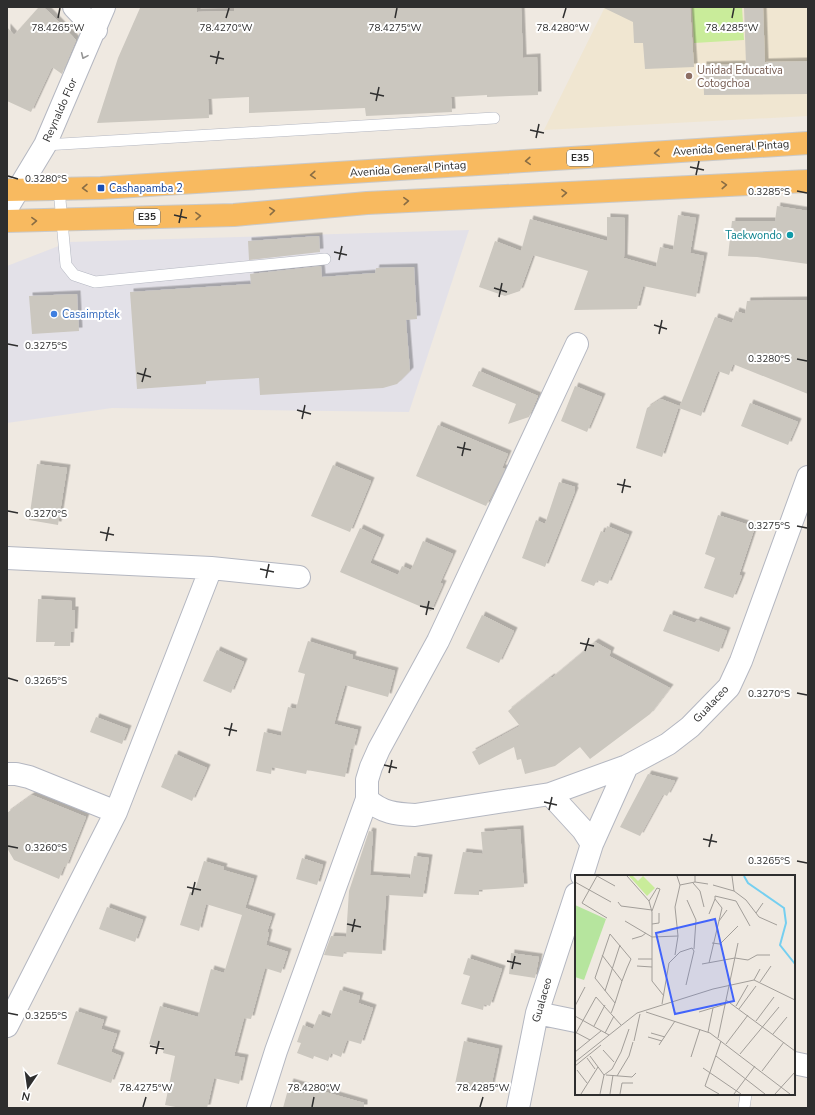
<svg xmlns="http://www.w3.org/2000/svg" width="815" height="1115" viewBox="0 0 815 1115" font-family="'Nunito Sans',sans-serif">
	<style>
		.industrial { fill: #e3e1e8 }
		.education { fill: #f0e6d1 }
		.pitch { fill: #c9ec9a }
		.building { fill: #cbc7bf; filter: url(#shadow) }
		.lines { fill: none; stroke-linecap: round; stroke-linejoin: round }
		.service-casing { stroke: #b4b7c1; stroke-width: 12 }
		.minor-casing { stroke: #b4b7c1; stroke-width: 24 }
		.trunk-casing { stroke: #c9c9c9; stroke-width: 24 }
		.service { stroke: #fff; stroke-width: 11 }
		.minor { stroke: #fff; stroke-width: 22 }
		.trunk { stroke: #f8ba60; stroke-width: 22 }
		.oneway { stroke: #969696 }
		.oneway2 { stroke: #896d44 }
		.ticks { fill: none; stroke: #2e2e2e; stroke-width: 1.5 }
		.education-dot { fill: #8d6e63; stroke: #fff; stroke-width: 1.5 }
		.transit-dot { fill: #1a4fb4; stroke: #fff; stroke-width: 1.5 }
		.culture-dot { fill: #0f9aa8; stroke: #fff; stroke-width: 1.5 }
		.shop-dot { fill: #3f7fe0; stroke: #fff; stroke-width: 1.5 }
		.labels { text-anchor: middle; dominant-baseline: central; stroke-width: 4; stroke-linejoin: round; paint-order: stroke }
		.shield { fill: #fff; stroke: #6d6d6d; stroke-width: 1 }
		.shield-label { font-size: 10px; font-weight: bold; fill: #2e2e2e }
		.education-label { font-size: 11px; fill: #785e54; stroke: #fff; text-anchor: start }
		.street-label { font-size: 11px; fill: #2e2e2e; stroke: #fff }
		.transit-label { font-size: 11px; fill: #164399; stroke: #fff; text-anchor: start }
		.culture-label { font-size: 11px; fill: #0d838f; stroke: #fff; text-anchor: end }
		.shop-label { font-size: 11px; fill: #366cbe; stroke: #fff; text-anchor: start }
		.inset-river { fill: none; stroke: #75cff0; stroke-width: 2 }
		.inset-road { fill: none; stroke: #a29e99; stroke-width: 1 }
		.view { fill: #4264fb; fill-opacity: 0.15; stroke: #4264fb; stroke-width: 2 }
		.inset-edge { fill: none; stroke: #2e2e2e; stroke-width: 2 }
		.ticks-label { font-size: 10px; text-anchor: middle; fill: #2e2e2e; stroke: #fff; stroke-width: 4; stroke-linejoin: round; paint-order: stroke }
	</style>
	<defs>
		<filter id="shadow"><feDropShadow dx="3.5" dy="-3.5" stdDeviation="0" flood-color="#0004"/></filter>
	</defs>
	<rect width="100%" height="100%" fill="#efe9e1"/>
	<path class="industrial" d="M 469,230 L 409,412 L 112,408 L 7,423 L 7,266 L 69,242 Z"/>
	<path class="education" d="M 605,7 L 808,7 L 808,116 L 544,130 Z"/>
	<path class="pitch" d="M 692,7 L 742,7 L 744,40 L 694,43 Z"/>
	<path class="building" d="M 39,7 L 43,7 L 49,12 L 76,40 L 62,74 L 52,67 L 31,112 L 7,101 L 7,27 L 14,35 Z
		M 169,7 L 197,7 L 197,12 L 234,11 L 234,7 L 521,7 L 523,58 L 537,57 L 538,95 L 487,97 L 487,95 L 451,97 L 452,112 L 366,116 L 365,108 L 249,113 L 249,97 L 208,99 L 209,118 L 97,123 L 118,58 L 140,8 Z
		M 602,7 L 690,7 L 694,67 L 645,69 L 643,43 L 634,43 L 633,22 Z
		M 744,7 L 763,7 L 765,62 L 808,61 L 808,94 L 704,95 L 703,65 L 746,64 Z
		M 777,206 L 808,211 L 808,264 L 757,257 L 728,256 L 732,221 L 775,221 Z
		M 678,215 L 696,218 L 690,253 L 704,256 L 696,297 L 643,286 L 637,309 L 574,310 L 588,271 L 533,255 L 520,291 L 505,296 L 479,287 L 495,241 L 521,251 L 530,219 L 607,241 L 607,217 L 625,218 L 624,258 L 656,267 L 660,247 L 673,250 Z
		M 319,236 L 320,252 L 249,260 L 248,241 Z
		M 321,266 L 322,277 L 375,273 L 376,268 L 414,267 L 417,319 L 406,320 L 410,371 L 397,384 L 383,388 L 260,395 L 259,378 L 206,381 L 206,384 L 137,389 L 130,292 L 251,284 L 250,274 Z
		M 77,294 L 79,331 L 32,334 L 29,296 Z
		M 808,300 L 808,394 L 733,364 L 729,375 L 718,371 L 701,416 L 679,408 L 715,317 L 732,323 L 736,311 L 745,314 L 747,301 Z
		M 479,371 L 538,396 L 529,417 L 508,424 L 516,404 L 472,386 Z
		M 575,386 L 602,397 L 587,432 L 561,421 Z
		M 661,399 L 679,406 L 662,457 L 636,448 L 647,408 Z
		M 750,403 L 798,422 L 788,445 L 741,426 Z
		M 438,425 L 508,454 L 502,468 L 505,469 L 486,506 L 416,476 Z
		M 37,464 L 67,468 L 58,525 L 29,520 Z
		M 333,465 L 371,481 L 350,532 L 311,516 Z
		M 559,482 L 575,487 L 574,490 L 575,491 L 545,567 L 522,558 L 536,520 L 545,524 Z
		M 718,515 L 755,527 L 739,575 L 742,576 L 733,598 L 704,588 L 715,558 L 705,554 Z
		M 607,526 L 629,535 L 608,584 L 597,580 L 594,586 L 581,581 L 601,531 L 605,533 Z
		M 360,528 L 381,538 L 370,563 L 398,575 L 402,566 L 411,570 L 423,541 L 453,554 L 440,583 L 443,584 L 431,611 L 340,572 Z
		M 38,599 L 72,601 L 72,610 L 75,610 L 74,632 L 71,632 L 70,646 L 54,646 L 55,642 L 36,642 Z
		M 670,614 L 695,623 L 697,620 L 727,631 L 719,652 L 663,631 Z
		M 482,615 L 514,631 L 499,663 L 466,648 Z
		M 308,641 L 353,655 L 352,659 L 395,671 L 388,697 L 345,685 L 334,724 L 358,730 L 353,749 L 351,748 L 345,777 L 307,770 L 306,774 L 272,767 L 271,774 L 256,771 L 264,732 L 281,736 L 288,707 L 296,709 L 305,674 L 298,672 Z
		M 595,642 L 611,651 L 609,656 L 670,688 L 650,714 L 590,759 L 580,747 L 555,766 L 525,774 L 521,759 L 517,760 L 514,747 L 479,765 L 472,752 L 520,726 L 508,711 L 551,677 L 552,678 Z
		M 217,650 L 244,662 L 231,693 L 203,681 Z
		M 96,717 L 128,729 L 122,744 L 90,732 Z
		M 175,754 L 207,768 L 192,801 L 161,787 Z
		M 648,774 L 675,781 L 667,796 L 663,794 L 640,836 L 620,827 Z
		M 32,795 L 86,817 L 66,867 L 64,866 L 59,879 L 14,860 L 7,848 L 7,813 Z
		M 520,829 L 524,887 L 479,890 L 479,895 L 454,894 L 463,852 L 483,854 L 481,832 Z
		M 369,831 L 373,832 L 370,875 L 410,878 L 414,856 L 429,858 L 423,897 L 388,895 L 386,896 L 382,954 L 344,952 L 343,957 L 324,955 L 331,936 L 346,937 L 349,891 Z
		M 302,858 L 323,865 L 317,885 L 296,879 Z
		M 204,861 L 224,867 L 223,870 L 254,879 L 245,908 L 272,917 L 267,932 L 269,933 L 266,945 L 288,952 L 281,973 L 265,968 L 251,1019 L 244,1018 L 234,1056 L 245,1058 L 239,1084 L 214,1078 L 207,1108 L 181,1108 L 165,1105 L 175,1056 L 163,1053 L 164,1048 L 149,1044 L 160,1006 L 198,1017 L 211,969 L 224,973 L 242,915 L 206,904 L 199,931 L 180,925 L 190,892 L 194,893 Z
		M 107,907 L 143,920 L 135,942 L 99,929 Z
		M 511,953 L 539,957 L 535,978 L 509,974 Z
		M 468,958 L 502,969 L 490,1006 L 484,1004 L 483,1010 L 461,1004 L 470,976 L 463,974 Z
		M 340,990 L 360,996 L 358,1003 L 373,1008 L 361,1044 L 347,1040 L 341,1057 L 331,1053 L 328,1061 L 314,1056 L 313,1059 L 297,1053 L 301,1043 L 297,1042 L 303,1025 L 313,1029 L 319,1014 L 330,1018 Z
		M 76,1011 L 104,1020 L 101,1029 L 117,1034 L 111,1052 L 121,1056 L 111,1083 L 57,1064 Z
		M 464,1041 L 499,1049 L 490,1092 L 455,1084 Z
		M 290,1082 L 364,1103 L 364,1108 L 283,1108 Z"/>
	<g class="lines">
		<g class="service-casing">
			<path id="service" d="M 45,145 L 494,118
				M 59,189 L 66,265 L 74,275 L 95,282 L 325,259
				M 744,1108 L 746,1094"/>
		</g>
		<g class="minor-casing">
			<path id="minor" d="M 74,7 L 96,30
				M 7,208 L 45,145 L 104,7
				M 577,344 L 438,641 L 379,749 L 371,767 L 367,780 L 367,799 C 382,813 396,814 415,815 L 550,794 L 627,766 L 668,744 L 690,727 L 729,687 L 741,661 L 808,477
				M 7,558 L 211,568 L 299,577
				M 7,774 L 16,774 L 29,777 L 116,812
				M 550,794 L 583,830 L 592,844
				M 582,876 L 592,844 L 627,766
				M 537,1013 L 576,1021
				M 7,1026 L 116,812 L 211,568
				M 794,1063 L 808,1066
				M 258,1108 L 276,1051 L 367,799
				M 518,1108 L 537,1013 L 576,894"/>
		</g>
		<g class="trunk-casing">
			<path id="trunk" d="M 7,190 L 101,188 L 808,143
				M 7,221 L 234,215 L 367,203 L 808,181"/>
		</g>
		<use href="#service" class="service"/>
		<use href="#minor" class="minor"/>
		<use href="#trunk" class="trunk"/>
	</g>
	<defs><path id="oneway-chevron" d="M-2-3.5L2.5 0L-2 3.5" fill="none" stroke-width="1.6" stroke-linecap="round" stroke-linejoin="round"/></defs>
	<use class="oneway" href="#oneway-chevron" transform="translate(84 56) rotate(114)"/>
	<g class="oneway2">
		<use href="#oneway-chevron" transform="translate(657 153) rotate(176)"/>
		<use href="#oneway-chevron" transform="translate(528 161) rotate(176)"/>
		<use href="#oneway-chevron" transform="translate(313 175) rotate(176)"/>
		<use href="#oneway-chevron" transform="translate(724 185) rotate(-3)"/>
		<use href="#oneway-chevron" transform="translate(85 188) rotate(179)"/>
		<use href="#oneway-chevron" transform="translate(564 193) rotate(-3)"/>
		<use href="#oneway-chevron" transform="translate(406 201) rotate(-3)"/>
		<use href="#oneway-chevron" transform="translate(272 211) rotate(-5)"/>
		<use href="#oneway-chevron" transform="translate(198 216) rotate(-2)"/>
		<use href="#oneway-chevron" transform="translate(34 221) rotate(-2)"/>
	</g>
	<path class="ticks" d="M 58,18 L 60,8M 226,18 L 229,8M 395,18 L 397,8M 563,18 L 566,8M 732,18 L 734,8M 210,56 L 224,59M 216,64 L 219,51M 370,93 L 384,96M 376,101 L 379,87M 530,130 L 544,133M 536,138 L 539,124M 690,167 L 704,170M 696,175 L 699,161M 8,176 L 18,179M 797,191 L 807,193M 174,215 L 187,218M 179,223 L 182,209M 334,252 L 347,255M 339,260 L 342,246M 494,288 L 507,292M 499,297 L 502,283M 654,325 L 667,329M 659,334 L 662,320M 8,344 L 18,346M 797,359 L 807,361M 137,373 L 151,377M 142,382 L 146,368M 297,410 L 311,414M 302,419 L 305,405M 457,447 L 471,450M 462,456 L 465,442M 617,484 L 631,487M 622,493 L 625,479M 8,511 L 18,513M 797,526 L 807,528M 100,532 L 114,535M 106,541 L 109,527M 260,569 L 274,572M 266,578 L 269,564M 420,606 L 434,609M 426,615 L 429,601M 580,643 L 594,646M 585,651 L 589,638M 8,678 L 18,681M 797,693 L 807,695M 224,728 L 237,731M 229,736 L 232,723M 384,765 L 397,768M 389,773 L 392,760M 544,802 L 557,805M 549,810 L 552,797M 703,839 L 717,842M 8,846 L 18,848M 709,847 L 712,834M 797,861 L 807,863M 187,887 L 201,890M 192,895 L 195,882M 347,924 L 361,927M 352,932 L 355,919M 507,961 L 521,964M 512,969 L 515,956M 8,1013 L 18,1015M 150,1046 L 164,1049M 156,1054 L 159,1041M 143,1107 L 146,1097M 312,1107 L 314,1097M 480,1107 L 483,1097"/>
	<circle class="education-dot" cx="689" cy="76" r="4"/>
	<rect class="transit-dot" x="97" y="184" width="8" height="8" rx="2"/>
	<circle class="culture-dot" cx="790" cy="235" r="4"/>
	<circle class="shop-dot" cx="54" cy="314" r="4"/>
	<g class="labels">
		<g class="shield">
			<rect x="567" y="150" width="26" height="16" rx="3"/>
			<rect x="134" y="209" width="26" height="16" rx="3"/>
		</g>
		<g class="shield-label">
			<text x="580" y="158">E35</text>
			<text x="147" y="217">E35</text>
		</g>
		<g class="education-label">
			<text x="697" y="70">Unidad Educativa<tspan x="697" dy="13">Cotogchoa</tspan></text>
		</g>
		<g class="street-label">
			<text transform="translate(60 110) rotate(-66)">Reynaldo Flor</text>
			<text transform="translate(731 148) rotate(-4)">Avenida General Pintag</text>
			<text transform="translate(408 169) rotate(-4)">Avenida General Pintag</text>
			<text transform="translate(711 704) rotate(-47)">Gualaceo</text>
			<text transform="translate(542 1000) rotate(-74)">Gualaceo</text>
		</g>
		<g class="transit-label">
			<text x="109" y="188">Cashapamba 2</text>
		</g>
		<g class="culture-label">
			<text x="782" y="235">Taekwondo</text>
		</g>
		<g class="shop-label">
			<text x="62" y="314">Casaimptek</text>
		</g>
	</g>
	<g transform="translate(575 875)">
		<rect width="220" height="220" fill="#efe9e1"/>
		<path d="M 0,30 L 31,44 L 9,105 L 0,102 Z" fill="#b6e59e"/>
		<path d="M 54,1 L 58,1 L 63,6 L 68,1 L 80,13 L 72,21 Z" fill="#c9ec9a"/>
		<path class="inset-river" d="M 169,1 L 173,8 L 209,33 L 211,48 L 205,70 L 220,89"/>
		<path class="inset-road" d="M 22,1 L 7,28 L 32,43M 22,1 L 40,11M 52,1 L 74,26M 157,1 L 159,16M 0,7 L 36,27M 120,7 L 133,9M 118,8 L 125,16 L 129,32M 105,10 L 120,7 L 120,1M 138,10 L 159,16 L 171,25 L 184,42 L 202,50M 112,25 L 121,45 L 119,74M 74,26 L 77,37 L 77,106 L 89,121M 74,26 L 82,13 L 85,14 L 77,36M 43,27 L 46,31 L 77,35M 181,38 L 188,28M 134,39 L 140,24M 50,46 L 77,62 L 103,61M 144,46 L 152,35M 77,49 L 84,48 L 84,38M 57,64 L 67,61 L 71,58M 137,68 L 145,69 L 163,51M 27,80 L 47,106M 100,80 L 103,61 L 100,32 L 105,10 L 102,1M 63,84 L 77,84M 134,88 L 147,33 L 140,24 L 140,21 L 161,26 L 175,51M 127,89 L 160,83 L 173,85 L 182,80 L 195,80M 62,91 L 77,92M 179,105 L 185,94M 185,107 L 196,91M 30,116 L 45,70M 151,125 L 220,176M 87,129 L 94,88 L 105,77 L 117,73 L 119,76 L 111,110M 0,131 L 10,112M 161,131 L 173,110M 164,134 L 181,111M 71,137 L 135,158 L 215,219M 124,137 L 151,129M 36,138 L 37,136 L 40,128 L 47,106 L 52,93 L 56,84 L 35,59 L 20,103 L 40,128M 0,141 L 34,160M 181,146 L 199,122M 19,151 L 30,130M 0,157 L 15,165M 133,157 L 138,133M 30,158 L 39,141M 76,158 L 90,162M 198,159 L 212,142M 0,160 L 21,122 L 46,150M 73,162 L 87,166M 143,163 L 163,68M 59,166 L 65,139M 151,169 L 173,140M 84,170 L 100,146M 28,175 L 39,187M 0,177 L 26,156M 165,179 L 204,132M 15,181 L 29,200M 141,181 L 190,219M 116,182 L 125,154M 12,183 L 20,194M 0,187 L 62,138 L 138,114 L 179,105 L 220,125M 0,191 L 26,170M 128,193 L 166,219M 2,195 L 12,208M 187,196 L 209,167M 29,200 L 37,194 L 46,177 L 54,154M 31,200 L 57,202 L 61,198M 42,201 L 54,181 L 58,167M 6,219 L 23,192M 25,219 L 29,200M 35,219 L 38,200M 45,219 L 47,208 L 58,208M 144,219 L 130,211 L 146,166M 159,219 L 180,191M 200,219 L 220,197"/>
		<path class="view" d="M 140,44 L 159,126 L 100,139 L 81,58 Z"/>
		<rect width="220" height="220" class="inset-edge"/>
	</g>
	<g class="ticks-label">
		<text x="58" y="31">78.4265°W</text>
		<text x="395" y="31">78.4275°W</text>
		<text x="563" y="31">78.4280°W</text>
		<text x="732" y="31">78.4285°W</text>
		<text x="226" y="31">78.4270°W</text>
		<text x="46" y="182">0.3280°S</text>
		<text x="769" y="195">0.3285°S</text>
		<text x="46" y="349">0.3275°S</text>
		<text x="769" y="362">0.3280°S</text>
		<text x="46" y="517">0.3270°S</text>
		<text x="769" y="529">0.3275°S</text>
		<text x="46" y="684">0.3265°S</text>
		<text x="769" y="697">0.3270°S</text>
		<text x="46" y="851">0.3260°S</text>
		<text x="769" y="864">0.3265°S</text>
		<text x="46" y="1019">0.3255°S</text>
		<text x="146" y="1091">78.4275°W</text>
		<text x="314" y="1091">78.4280°W</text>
		<text x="483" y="1091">78.4285°W</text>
	</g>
	<rect width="815" height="1115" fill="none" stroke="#2e2e2e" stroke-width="16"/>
	<g transform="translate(28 1087) rotate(193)" stroke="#ffffff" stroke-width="3" paint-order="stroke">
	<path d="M0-3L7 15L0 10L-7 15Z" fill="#2e2e2e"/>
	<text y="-6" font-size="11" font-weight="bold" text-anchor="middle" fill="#2e2e2e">N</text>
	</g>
</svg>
